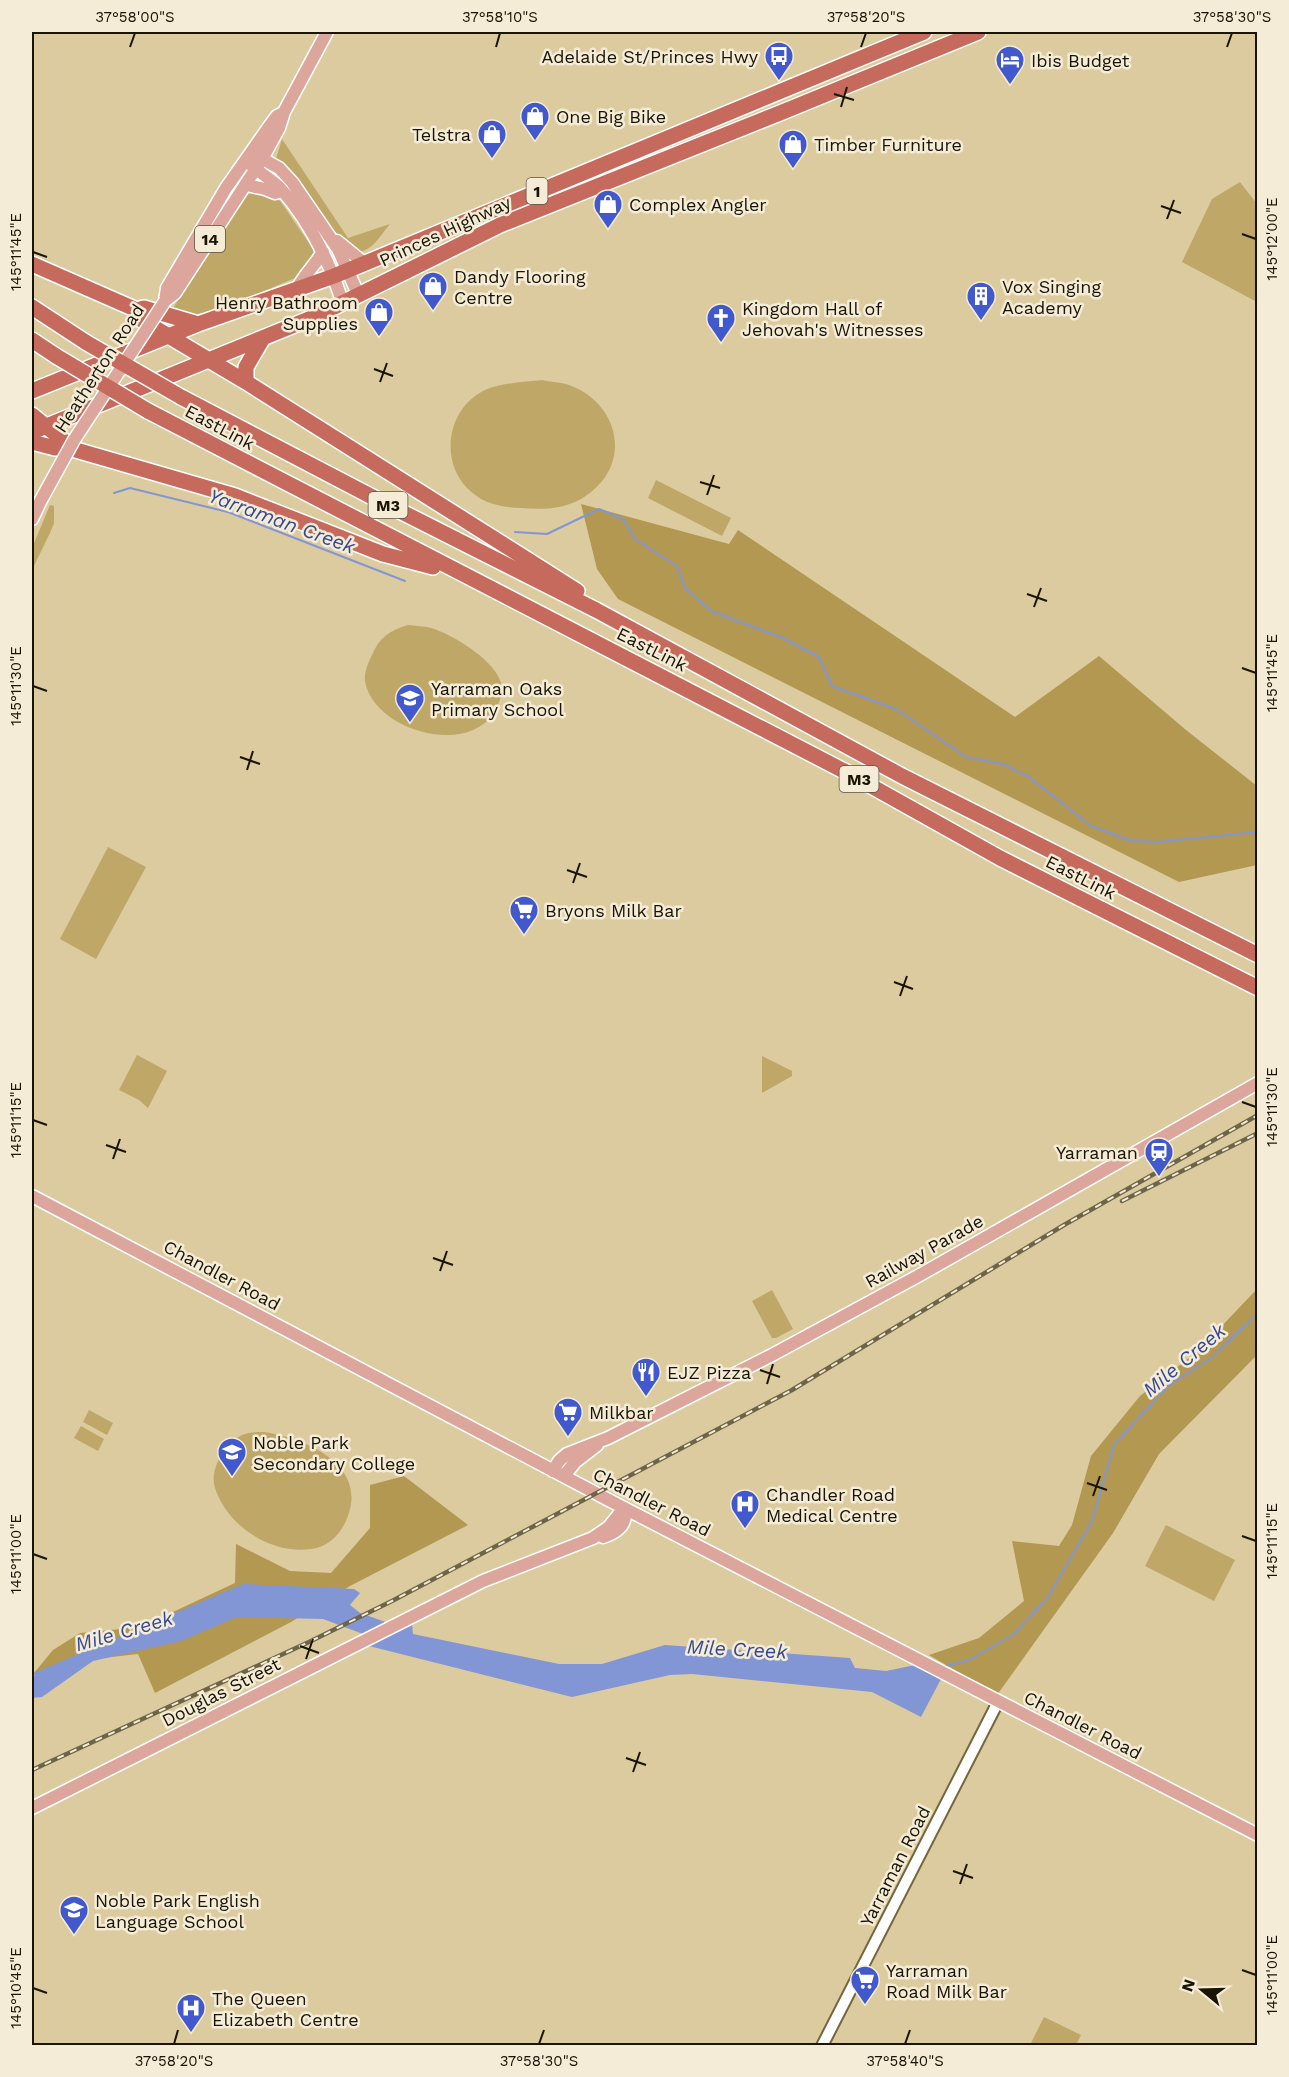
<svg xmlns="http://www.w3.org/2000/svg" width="1289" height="2077" viewBox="0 0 1289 2077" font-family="'Work Sans',sans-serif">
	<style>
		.green { fill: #bea767 }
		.forest { fill: #b29850 }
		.water { fill: #8296d6 }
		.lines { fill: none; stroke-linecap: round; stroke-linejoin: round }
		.stream { stroke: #8296d6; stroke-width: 2 }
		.minor-casing { stroke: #75663e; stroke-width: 14 }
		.major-casing { stroke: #fff; stroke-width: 15 }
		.highway-casing { stroke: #fff; stroke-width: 18 }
		.minor { stroke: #fff; stroke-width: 10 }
		.major { stroke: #dca69d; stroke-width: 12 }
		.highway { stroke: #c56a5c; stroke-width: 15 }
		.rail-casing { stroke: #6e6448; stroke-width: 4.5 }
		.rail { stroke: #f4ecd6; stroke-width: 2; stroke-dasharray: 7; stroke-linecap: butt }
		.major-bridge-casing { stroke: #fff; stroke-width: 15; stroke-linecap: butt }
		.highway-bridge-casing { stroke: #fff; stroke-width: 18; stroke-linecap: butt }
		.major-bridge { stroke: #dca69d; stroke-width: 12 }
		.highway-bridge { stroke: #c56a5c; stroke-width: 15 }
		.ticks { fill: none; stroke: #1a1405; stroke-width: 2 }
		.labels { text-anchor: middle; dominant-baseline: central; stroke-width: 5; stroke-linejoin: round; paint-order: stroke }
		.shield { fill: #f4ecd6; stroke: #5b5544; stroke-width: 1.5 }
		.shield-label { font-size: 16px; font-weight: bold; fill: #1a1405 }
		.poi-label { font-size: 18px; fill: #1a1405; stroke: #f4ecd6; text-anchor: start }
		.street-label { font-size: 18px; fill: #1a1405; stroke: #f4ecd6 }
		.water-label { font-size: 20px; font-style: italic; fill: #354894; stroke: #f4ecd6 }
		.neatline { fill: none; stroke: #1a1405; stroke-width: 2 }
		.ticks-label { font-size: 15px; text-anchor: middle; fill: #1a1405 }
	</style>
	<rect width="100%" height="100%" fill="#dbcb9f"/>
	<path class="green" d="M 282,139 L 348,238 L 390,224 C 379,237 370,256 351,251 L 280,165 L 276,159 Z
		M 1240,182 L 1257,204 L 1257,302 L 1182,262 L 1212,199 Z
		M 253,191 L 275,197 L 281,202 L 313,249 L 314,259 L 302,273 L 295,278 L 228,306 L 207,312 L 192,315 L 172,310 L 243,197 Z
		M 542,380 C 550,382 561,382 569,385 C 619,403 633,463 587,495 C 568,509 544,510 521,508 C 500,507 483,504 467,488 C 440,460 447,410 483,391 C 498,383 525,382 542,380 Z
		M 656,480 L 731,518 L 722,536 L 648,498 Z
		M 50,505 L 54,506 L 54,523 L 50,533 L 32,570 L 32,548 Z
		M 408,625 C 415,626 424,626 431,628 C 452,634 495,660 501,683 C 503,690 501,698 498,705 C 494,717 484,725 473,730 C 439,746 372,723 365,681 C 364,673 368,663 372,655 C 379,638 390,630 408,625 Z
		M 108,847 L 146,867 L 96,959 L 60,939 Z
		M 137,1055 L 167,1071 L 148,1108 L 139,1100 L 119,1090 Z
		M 762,1056 L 792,1071 L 792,1076 L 762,1093 Z
		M 772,1290 L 793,1329 L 776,1338 L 772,1338 L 752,1301 Z
		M 89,1410 L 113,1423 L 107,1435 L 83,1422 Z
		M 81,1426 L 104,1439 L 98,1451 L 74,1438 Z
		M 264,1432 C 309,1439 372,1467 345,1523 C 338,1537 327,1547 311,1549 C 272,1555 227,1526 215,1488 C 209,1469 225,1444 242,1435 C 248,1432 257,1432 264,1432 Z
		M 1166,1525 L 1235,1560 L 1214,1601 L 1145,1566 Z
		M 1044,2017 L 1081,2035 L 1076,2045 L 1030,2045 Z"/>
	<path class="forest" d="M 581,504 L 729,544 L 738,530 L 1015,717 L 1099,656 L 1186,730 L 1257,786 L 1257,865 L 1179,882 L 618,599 L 597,569 Z
		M 1257,1289 L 1257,1355 L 1159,1454 L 1113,1533 L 997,1695 L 929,1655 L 979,1638 L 1024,1601 L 1012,1541 L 1059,1546 L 1072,1525 L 1091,1456 L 1140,1396 L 1198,1351 Z
		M 404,1476 L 468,1525 L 350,1586 L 291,1622 L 155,1693 L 138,1654 L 94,1659 L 35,1676 L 34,1673 L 53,1650 L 80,1633 L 121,1629 L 160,1618 L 235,1583 L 236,1544 L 290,1571 L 331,1573 L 370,1528 L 370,1485 Z"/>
	<path class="water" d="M 243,1584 L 354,1589 L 360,1593 L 350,1605 L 360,1613 L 403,1628 L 412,1624 L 413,1634 L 559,1664 L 602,1664 L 665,1645 L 850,1658 L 855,1668 L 886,1671 L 915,1665 L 941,1679 L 921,1717 L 872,1692 L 692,1674 L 670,1675 L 572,1697 L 369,1646 L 379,1640 L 323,1619 L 237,1617 L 181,1641 L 93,1661 L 42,1697 L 32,1698 L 32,1675 L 35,1676 L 34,1673 Z"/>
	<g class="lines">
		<path class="stream" d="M 114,493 L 130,488 L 228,512 L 405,581
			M 515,532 L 547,534 L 599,509 L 623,519 L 635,539 L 677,566 L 685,588 L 711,611 L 783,638 L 819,657 L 832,686 L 896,709 L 966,757 L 1003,764 L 1029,777 L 1091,826 L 1132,841 L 1158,842 L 1258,832
			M 943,1667 L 969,1660 L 1013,1635 L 1048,1597 L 1092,1521 L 1114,1445 L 1168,1386 L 1211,1358 L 1258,1313"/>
		<g class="minor-casing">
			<path id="minor" d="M 822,2046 L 998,1702"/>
		</g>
		<g class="major-casing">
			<path id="major" d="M 257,156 L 279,168 L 292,182 L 338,249 L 358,294
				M 251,165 C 260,173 271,179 280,188 C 309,220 329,261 342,301
				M 246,185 L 265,189 L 275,193 L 282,191
				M 337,241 L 364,263
				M 297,289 C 304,275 315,265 323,252
				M 165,301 L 175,293 L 262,159 L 279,128 L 284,112 L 327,32
				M 165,301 L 167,288 L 226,188 L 271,124 L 277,116 L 283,113
				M 32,519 L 41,500
				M 32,1196 L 624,1508 L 1258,1835
				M 553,1471 L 559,1461 L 567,1454 L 608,1438 L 772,1355 L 918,1276 L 1258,1083
				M 564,1476 L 575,1462 L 597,1445
				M 603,1537 C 618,1532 628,1524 624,1508
				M 32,1808 L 483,1581 L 593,1538 L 609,1527 L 624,1508"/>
		</g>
		<g class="highway-casing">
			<path id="highway" d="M 32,264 L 137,310 L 144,308 L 198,324
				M 32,307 L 87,343
				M 137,310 L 140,319 L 246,382 L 577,591
				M 32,340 L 56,356
				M 246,382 L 246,367 L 263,338
				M 32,391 L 198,324 L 334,276 L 924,32
				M 181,397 L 380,501 L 596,610 L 902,776 L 1258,955
				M 148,411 L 846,772 L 1000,858 L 1258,988
				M 32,415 L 64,441 L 69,448
				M 32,432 L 314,317 L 500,225 L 780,113 L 978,32
				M 32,442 L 55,448 L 69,448 L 235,496 L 383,554 L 433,567"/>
		</g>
		<use href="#minor" class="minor"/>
		<use href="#major" class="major"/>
		<use href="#highway" class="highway"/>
		<g class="rail-casing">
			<path id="rail" d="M 1122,1201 L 1258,1133
				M 32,1770 L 309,1642 L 392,1601 L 792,1390 L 1064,1225 L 1258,1115"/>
		</g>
		<use href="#rail" class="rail"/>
		<g class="major-bridge-casing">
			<path id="major-bridge" d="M 41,500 L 74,440 L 165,301"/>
		</g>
		<g class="highway-bridge-casing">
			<path id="highway-bridge" d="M 87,343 L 181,397
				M 56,356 L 148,411"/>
		</g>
		<use href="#major-bridge" class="major-bridge"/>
		<use href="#highway-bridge" class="highway-bridge"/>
	</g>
	<path class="ticks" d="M 130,47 L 135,33M 496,47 L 500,33M 861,47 L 866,33M 1227,47 L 1232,33M 834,94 L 854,100M 841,107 L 847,87M 1161,206 L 1181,213M 1167,219 L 1174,200M 1242,234 L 1256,239M 33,252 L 47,257M 374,369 L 393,376M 380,382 L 387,363M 700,482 L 720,488M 707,495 L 714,475M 1027,594 L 1047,601M 1034,607 L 1041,588M 1242,668 L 1256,673M 33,686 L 47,691M 240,757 L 260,764M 247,770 L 253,751M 567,870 L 587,877M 573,883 L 580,863M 894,982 L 913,989M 900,996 L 907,976M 1242,1102 L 1256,1107M 33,1120 L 47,1125M 106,1145 L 126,1152M 113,1159 L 120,1139M 433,1258 L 453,1265M 440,1271 L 447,1251M 760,1370 L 780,1377M 767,1384 L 773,1364M 1087,1483 L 1107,1490M 1093,1496 L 1100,1476M 1242,1536 L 1256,1541M 33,1554 L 47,1559M 300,1646 L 319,1653M 306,1659 L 313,1639M 626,1758 L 646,1765M 633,1772 L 640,1752M 953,1871 L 973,1878M 960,1884 L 967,1864M 1242,1970 L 1256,1975M 33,1988 L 47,1993M 174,2044 L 178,2030M 539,2044 L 544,2030M 905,2044 L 910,2030"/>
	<defs>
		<g id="bus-pin" transform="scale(1.5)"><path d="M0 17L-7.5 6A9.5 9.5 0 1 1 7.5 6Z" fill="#4259cd" stroke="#f4ecd6"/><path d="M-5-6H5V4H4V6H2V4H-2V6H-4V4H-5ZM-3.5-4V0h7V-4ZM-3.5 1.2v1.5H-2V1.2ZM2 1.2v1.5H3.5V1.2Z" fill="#fff"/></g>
		<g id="hotel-pin" transform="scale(1.5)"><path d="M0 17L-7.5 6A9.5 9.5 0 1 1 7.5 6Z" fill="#4259cd" stroke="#f4ecd6"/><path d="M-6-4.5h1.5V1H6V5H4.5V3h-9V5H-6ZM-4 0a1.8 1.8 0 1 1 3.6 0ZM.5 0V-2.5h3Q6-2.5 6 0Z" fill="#fff"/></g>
		<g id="shop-pin" transform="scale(1.5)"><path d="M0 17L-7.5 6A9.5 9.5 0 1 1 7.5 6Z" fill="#4259cd" stroke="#f4ecd6"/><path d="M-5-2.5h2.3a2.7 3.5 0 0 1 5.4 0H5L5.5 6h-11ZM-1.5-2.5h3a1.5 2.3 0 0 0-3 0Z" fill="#fff"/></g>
		<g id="building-pin" transform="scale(1.5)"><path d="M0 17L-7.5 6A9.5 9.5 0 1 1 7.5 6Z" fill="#4259cd" stroke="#f4ecd6"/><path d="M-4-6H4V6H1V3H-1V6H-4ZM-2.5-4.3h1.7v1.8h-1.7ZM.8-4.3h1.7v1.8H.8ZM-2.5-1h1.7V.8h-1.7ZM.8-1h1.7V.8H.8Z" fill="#fff"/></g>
		<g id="church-pin" transform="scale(1.5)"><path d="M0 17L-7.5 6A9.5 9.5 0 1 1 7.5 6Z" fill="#4259cd" stroke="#f4ecd6"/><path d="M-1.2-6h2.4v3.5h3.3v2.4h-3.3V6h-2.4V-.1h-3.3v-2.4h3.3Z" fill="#fff"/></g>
		<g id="school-pin" transform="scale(1.5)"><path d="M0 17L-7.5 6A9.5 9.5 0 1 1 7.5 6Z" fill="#4259cd" stroke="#f4ecd6"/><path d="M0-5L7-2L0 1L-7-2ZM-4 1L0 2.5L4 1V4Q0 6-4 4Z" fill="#fff"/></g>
		<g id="supermarket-pin" transform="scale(1.5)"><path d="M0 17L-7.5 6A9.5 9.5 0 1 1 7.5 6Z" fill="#4259cd" stroke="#f4ecd6"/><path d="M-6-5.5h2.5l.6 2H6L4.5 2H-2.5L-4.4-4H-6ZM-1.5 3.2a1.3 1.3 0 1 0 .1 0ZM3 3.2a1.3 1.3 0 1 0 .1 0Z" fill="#fff"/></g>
		<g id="station-pin" transform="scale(1.5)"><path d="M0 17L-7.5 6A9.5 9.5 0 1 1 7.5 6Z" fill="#4259cd" stroke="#f4ecd6"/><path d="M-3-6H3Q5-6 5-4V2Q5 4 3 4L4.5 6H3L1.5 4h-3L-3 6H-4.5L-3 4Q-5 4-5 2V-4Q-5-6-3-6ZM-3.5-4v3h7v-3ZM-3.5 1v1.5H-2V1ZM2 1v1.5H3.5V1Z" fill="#fff"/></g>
		<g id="restaurant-pin" transform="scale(1.5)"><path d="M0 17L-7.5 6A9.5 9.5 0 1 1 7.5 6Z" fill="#4259cd" stroke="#f4ecd6"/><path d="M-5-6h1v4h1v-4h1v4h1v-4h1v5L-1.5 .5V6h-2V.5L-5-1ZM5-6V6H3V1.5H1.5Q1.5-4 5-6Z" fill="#fff"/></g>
		<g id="hospital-pin" transform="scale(1.5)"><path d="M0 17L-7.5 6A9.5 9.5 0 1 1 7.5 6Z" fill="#4259cd" stroke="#f4ecd6"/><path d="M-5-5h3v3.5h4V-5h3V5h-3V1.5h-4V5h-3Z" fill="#fff"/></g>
	</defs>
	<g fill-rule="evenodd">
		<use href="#bus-pin" x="779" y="56"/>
		<use href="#hotel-pin" x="1010" y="60"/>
		<use href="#shop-pin" x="535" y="116"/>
		<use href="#shop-pin" x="492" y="134"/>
		<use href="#shop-pin" x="793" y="144"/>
		<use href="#shop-pin" x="608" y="204"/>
		<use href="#shop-pin" x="433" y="286"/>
		<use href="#building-pin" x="981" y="296"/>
		<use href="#shop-pin" x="379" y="312"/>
		<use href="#church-pin" x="721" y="318"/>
		<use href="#school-pin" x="410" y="698"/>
		<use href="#supermarket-pin" x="524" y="910"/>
		<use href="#station-pin" x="1159" y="1152"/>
		<use href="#restaurant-pin" x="646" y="1372"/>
		<use href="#supermarket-pin" x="568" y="1412"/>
		<use href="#school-pin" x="232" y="1452"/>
		<use href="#hospital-pin" x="745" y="1504"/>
		<use href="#school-pin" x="74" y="1910"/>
		<use href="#supermarket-pin" x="865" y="1980"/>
		<use href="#hospital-pin" x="191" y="2008"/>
	</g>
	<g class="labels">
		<g class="shield">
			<rect x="526.5" y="178" width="21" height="26" rx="4.5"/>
			<rect x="195" y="226" width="30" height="26" rx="4.5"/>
			<rect x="368.5" y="492" width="39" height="26" rx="4.5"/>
			<rect x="839.5" y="766" width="39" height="26" rx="4.5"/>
		</g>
		<g class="shield-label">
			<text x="537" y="191">1</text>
			<text x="210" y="239">14</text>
			<text x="388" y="505">M3</text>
			<text x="859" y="779">M3</text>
		</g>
		<g class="poi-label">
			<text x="758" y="56" text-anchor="end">Adelaide St/Princes Hwy</text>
			<text x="1031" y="60">Ibis Budget</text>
			<text x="556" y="116">One Big Bike</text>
			<text x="471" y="134" text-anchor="end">Telstra</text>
			<text x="814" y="144">Timber Furniture</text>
			<text x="629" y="204">Complex Angler</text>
			<text x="454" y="276">Dandy Flooring<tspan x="454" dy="21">Centre</tspan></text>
			<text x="1002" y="286">Vox Singing<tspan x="1002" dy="21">Academy</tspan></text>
			<text x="358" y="302" text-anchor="end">Henry Bathroom<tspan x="358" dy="21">Supplies</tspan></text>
			<text x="742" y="308">Kingdom Hall of<tspan x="742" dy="21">Jehovah's Witnesses</tspan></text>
			<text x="431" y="688">Yarraman Oaks<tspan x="431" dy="21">Primary School</tspan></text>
			<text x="545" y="910">Bryons Milk Bar</text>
			<text x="1138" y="1152" text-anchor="end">Yarraman</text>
			<text x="667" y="1372">EJZ Pizza</text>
			<text x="589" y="1412">Milkbar</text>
			<text x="253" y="1442">Noble Park<tspan x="253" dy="21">Secondary College</tspan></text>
			<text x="766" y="1494">Chandler Road<tspan x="766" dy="21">Medical Centre</tspan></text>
			<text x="95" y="1900">Noble Park English<tspan x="95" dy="21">Language School</tspan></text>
			<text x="886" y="1970">Yarraman<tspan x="886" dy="21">Road Milk Bar</tspan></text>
			<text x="212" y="1998">The Queen<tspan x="212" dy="21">Elizabeth Centre</tspan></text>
		</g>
		<g class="street-label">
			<text transform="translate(445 231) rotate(-25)">Princes Highway</text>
			<text transform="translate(99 368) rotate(-57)">Heatherton Road</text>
			<text transform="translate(220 427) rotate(28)">EastLink</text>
			<text transform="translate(652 649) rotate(27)">EastLink</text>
			<text transform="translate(1081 877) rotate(27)">EastLink</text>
			<text transform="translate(924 1251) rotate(-29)">Railway Parade</text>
			<text transform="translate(222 1275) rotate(28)">Chandler Road</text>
			<text transform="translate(652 1502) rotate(27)">Chandler Road</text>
			<text transform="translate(221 1692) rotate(-27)">Douglas Street</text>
			<text transform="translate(1083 1725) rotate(27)">Chandler Road</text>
			<text transform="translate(895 1866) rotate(-63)">Yarraman Road</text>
		</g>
		<g class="water-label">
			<text transform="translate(282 521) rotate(20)">Yarraman Creek</text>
			<text transform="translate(1184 1360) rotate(-40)">Mile Creek</text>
			<text transform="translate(124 1631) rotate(-16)">Mile Creek</text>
			<text transform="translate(737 1649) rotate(3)">Mile Creek</text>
		</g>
	</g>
	<rect width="1289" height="2077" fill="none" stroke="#f4ecd6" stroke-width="66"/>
	<g transform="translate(1202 1990) rotate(289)" stroke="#f4ecd6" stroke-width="4.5" paint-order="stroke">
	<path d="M0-4.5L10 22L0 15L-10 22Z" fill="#1a1405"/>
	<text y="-9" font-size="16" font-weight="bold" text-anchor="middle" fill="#1a1405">N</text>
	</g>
	<rect x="33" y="33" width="1223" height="2011" class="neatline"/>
	<g class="ticks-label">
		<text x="135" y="22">37°58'00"S</text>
		<text x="500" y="22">37°58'10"S</text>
		<text x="866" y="22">37°58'20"S</text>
		<text x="1232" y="22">37°58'30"S</text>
		<text transform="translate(1272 239) rotate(-90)" y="5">145°12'00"E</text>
		<text transform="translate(16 252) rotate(-90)" y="5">145°11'45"E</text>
		<text transform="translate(1272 673) rotate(-90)" y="5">145°11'45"E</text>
		<text transform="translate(16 686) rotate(-90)" y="5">145°11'30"E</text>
		<text transform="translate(1272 1107) rotate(-90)" y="5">145°11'30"E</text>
		<text transform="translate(16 1120) rotate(-90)" y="5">145°11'15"E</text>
		<text transform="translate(1272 1541) rotate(-90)" y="5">145°11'15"E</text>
		<text transform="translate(16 1554) rotate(-90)" y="5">145°11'00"E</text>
		<text transform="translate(1272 1975) rotate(-90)" y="5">145°11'00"E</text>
		<text transform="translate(16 1988) rotate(-90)" y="5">145°10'45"E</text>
		<text x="174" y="2066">37°58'20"S</text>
		<text x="539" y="2066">37°58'30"S</text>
		<text x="905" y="2066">37°58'40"S</text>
	</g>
</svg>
